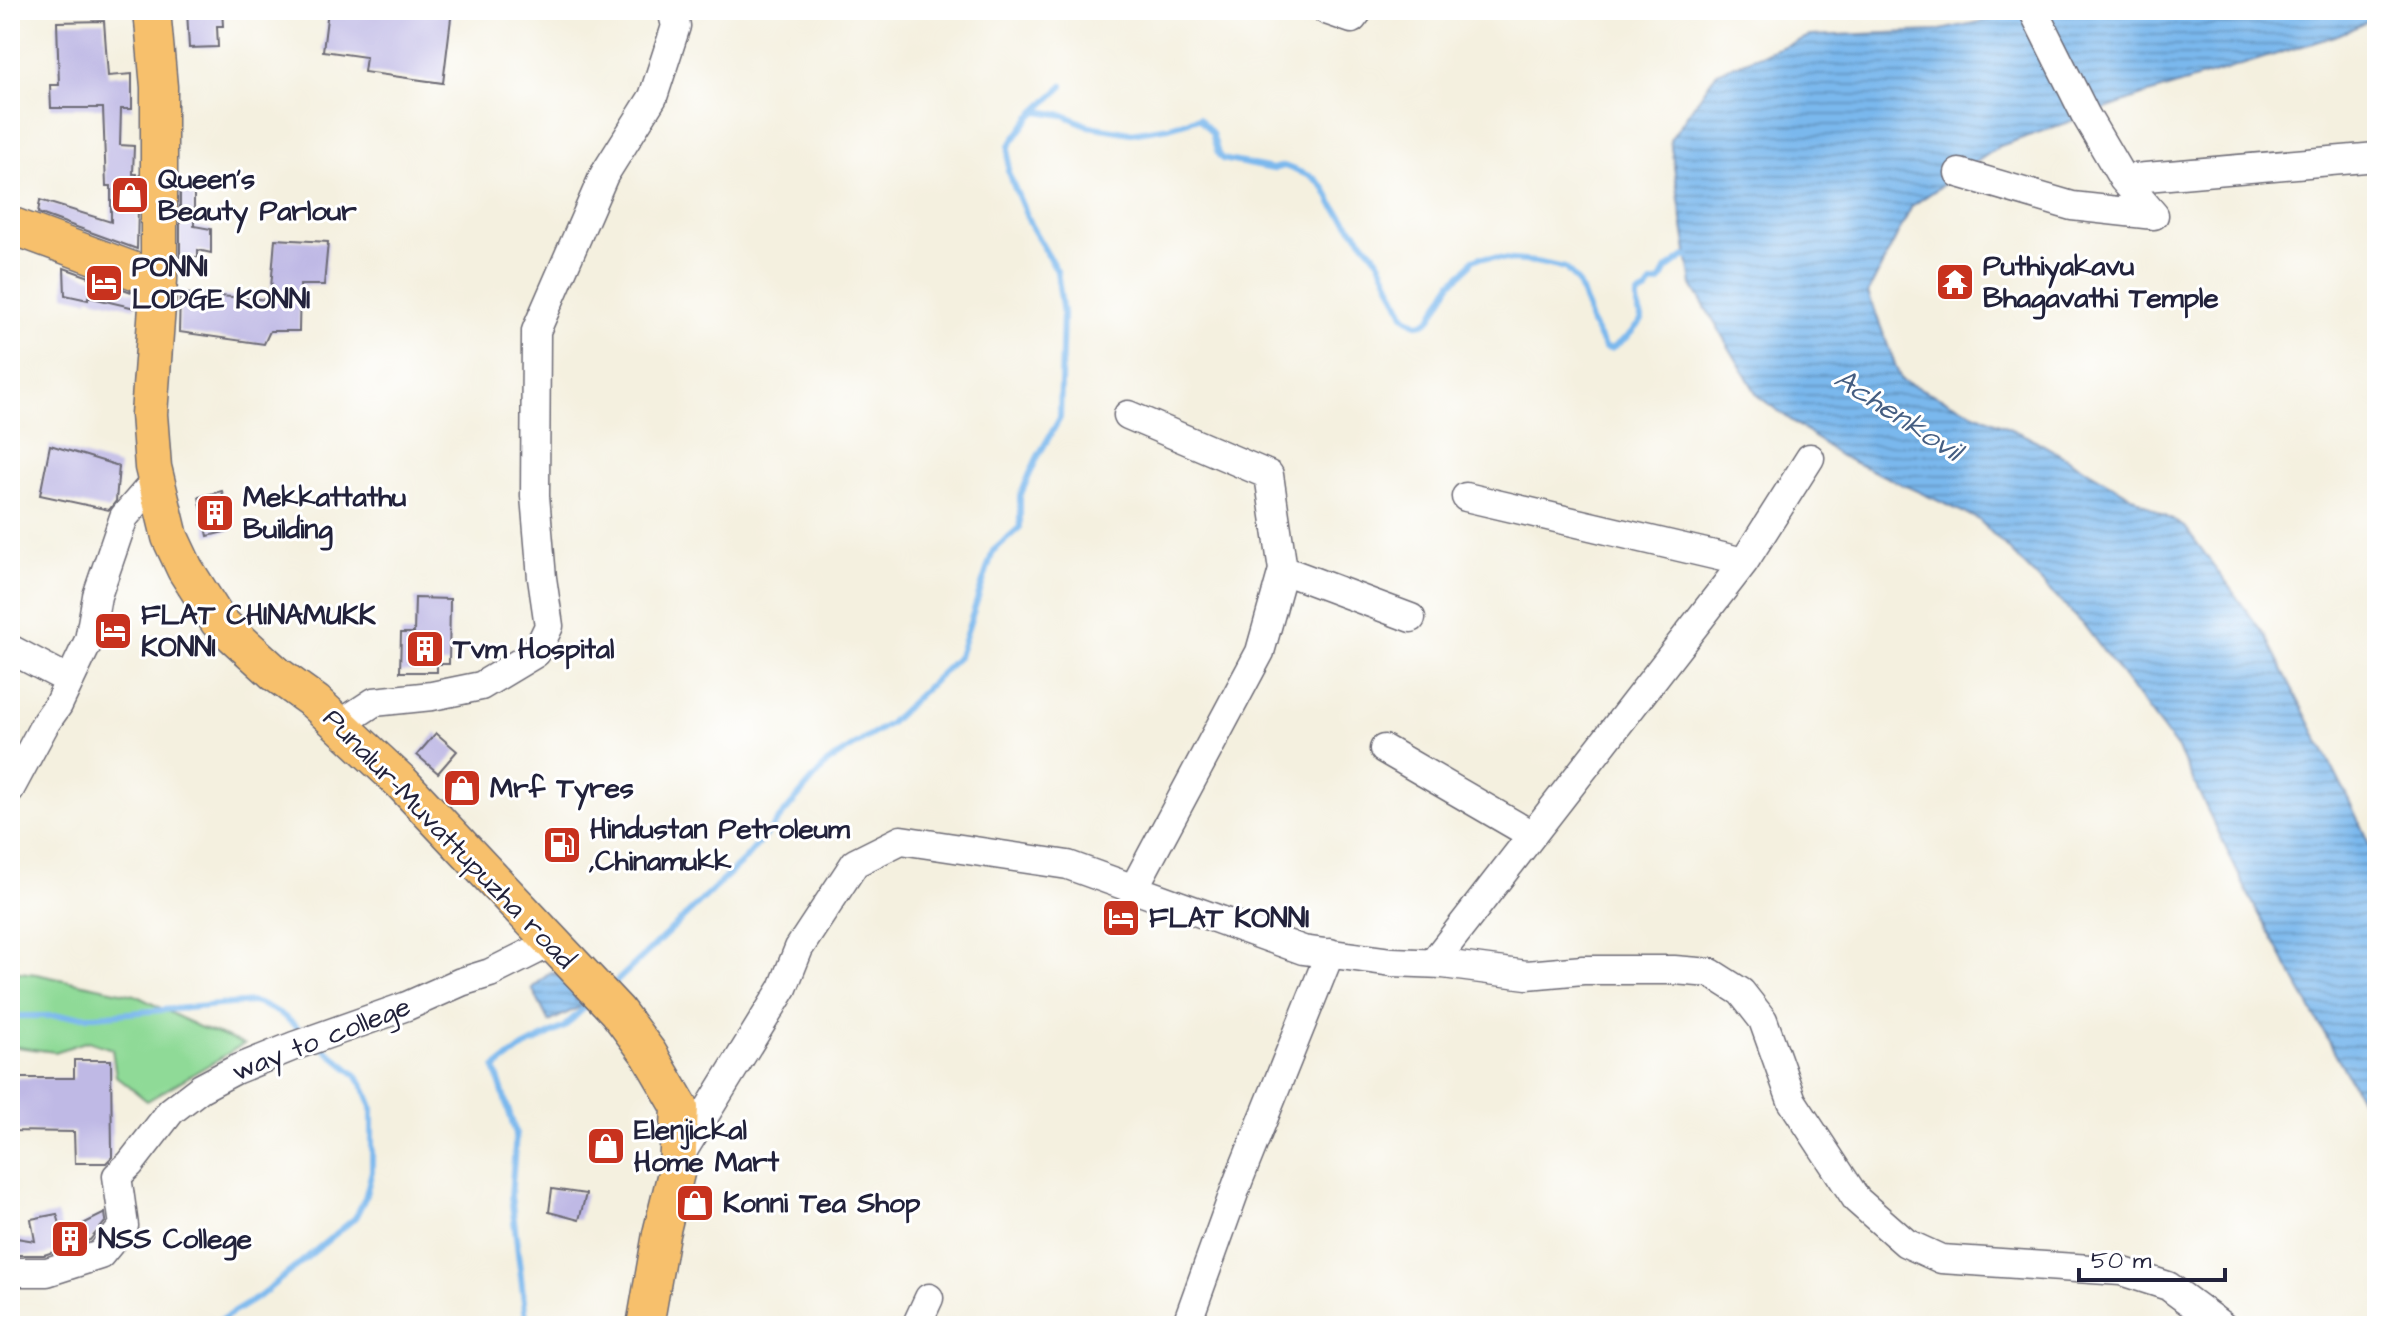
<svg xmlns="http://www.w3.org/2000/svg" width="2387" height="1336" viewBox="0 0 2387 1336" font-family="'Architects Daughter',sans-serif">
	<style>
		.park { fill: #8fda97; stroke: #587e69; stroke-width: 2 }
		.water { fill: url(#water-rules); stroke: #4e6d94; stroke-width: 2 }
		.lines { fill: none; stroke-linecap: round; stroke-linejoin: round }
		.stream { stroke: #7ab8ed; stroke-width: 6 }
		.building { fill: #bfb9e5 }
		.minor-casing { stroke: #6c6a74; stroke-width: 31 }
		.major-casing { stroke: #6c6a74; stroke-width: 39 }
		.minor { stroke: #fff; stroke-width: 28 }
		.major { stroke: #f7c06c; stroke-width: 36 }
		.labels { text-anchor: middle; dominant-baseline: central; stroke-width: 6; stroke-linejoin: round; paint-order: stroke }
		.poi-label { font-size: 28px; font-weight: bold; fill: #22223b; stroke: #fff; text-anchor: start }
		.street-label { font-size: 28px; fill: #22223b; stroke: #fff }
		.water-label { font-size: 30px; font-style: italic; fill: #455e82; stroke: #fff }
	</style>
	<defs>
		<pattern id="water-rules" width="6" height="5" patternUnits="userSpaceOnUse" patternTransform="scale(2)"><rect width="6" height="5" fill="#7ab8ed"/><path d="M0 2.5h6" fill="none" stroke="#6495c1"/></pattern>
	</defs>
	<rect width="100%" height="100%" fill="#fff"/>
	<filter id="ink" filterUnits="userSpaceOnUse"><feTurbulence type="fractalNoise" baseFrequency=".0125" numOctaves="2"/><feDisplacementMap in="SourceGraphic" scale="16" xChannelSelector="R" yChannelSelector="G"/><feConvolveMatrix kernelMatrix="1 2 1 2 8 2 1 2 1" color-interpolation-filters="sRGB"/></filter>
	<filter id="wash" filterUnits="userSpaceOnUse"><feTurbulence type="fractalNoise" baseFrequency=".006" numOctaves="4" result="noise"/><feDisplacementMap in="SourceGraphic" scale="32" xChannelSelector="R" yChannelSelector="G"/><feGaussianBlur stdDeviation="1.8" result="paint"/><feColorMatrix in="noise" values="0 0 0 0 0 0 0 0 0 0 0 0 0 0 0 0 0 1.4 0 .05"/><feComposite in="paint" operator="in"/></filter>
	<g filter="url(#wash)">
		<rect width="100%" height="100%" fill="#f4f0df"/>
		<path class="park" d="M 10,971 L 36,974 L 135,995 L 199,1027 L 244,1044 L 147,1101 L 116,1076 L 112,1049 L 88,1041 L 55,1052 L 10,1046 Z"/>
		<path class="water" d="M 2036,10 L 2377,10 L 2377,18 L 2335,36 L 2148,94 L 2000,146 L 1912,206 L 1868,293 L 1901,380 L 2035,440 L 2186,528 L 2266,637 L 2348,798 L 2377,861 L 2377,1129 L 2249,896 L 2178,749 L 2082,623 L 1978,519 L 1840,456 L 1758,396 L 1692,285 L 1670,140 L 1717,72 L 1810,36 L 1936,31 Z
			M 551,972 L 572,982 L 576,1001 L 588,994 L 590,1002 L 549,1022 L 532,988 Z"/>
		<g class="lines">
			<path class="stream" d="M 1037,111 L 1064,115 L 1089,126 L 1131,133 L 1169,127 L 1199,118 L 1212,133 L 1218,154 L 1222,159 L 1273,169 L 1284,166 L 1313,177 L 1324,187 L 1334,206 L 1379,260 L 1405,316 L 1417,324 L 1424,323 L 1431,318 L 1452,282 L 1466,270 L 1473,260 L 1481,257 L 1535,262 L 1565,268 L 1577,281 L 1588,310 L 1589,319 L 1605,348 L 1611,349 L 1628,336 L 1642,320 L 1637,306 L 1637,296 L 1647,291 L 1651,284 L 1660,282 L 1667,269 L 1685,256 L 1692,259
				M 614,984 L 745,859 L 827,763 L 890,723 L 959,656 L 993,551 L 1020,527 L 1020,496 L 1037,458 L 1060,418 L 1063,314 L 1057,271 L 1030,224 L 1008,172 L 1009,146 L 1030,117 L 1063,86
				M 10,1016 L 95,1016 L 253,1002 C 280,1011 285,1016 305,1035
				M 211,1326 L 260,1296 L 355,1218 L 365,1198 L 372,1171 L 372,1107 L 364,1087 L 356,1075 L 321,1046
				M 527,1326 L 511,1196 L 516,1134 L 495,1068 L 519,1050 L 564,1027 L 587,1005"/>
		</g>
		<g id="blocks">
			<path class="building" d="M 187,10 L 222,10 L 223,26 L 217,26 L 218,47 L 189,48 Z
				M 328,10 L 452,10 L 443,83 L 364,72 L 366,57 L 323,51 Z
				M 104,21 L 108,76 L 132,74 L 132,109 L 121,109 L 120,145 L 134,146 L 133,174 L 137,174 L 138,206 L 137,249 L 38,213 L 40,200 L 111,222 L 111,186 L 106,186 L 103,108 L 51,108 L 50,85 L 59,85 L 57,22 Z
				M 180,191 L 194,192 L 194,226 L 211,229 L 211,253 L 198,250 L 198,257 L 180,257 Z
				M 275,239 L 328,242 L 324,285 L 300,285 L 299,331 L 270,331 L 264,344 L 179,332 L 180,293 L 270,300 Z
				M 64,268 L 137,294 L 135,308 L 88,297 L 88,300 L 65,295 Z
				M 50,445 L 119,466 L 116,501 L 109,510 L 40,495 Z
				M 222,491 L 232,530 L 208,536 L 199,497 Z
				M 415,598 L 450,599 L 449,664 L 437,664 L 437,672 L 400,672 L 401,633 L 414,633 Z
				M 436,733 L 457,751 L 438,773 L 417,755 Z
				M 74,1060 L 111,1060 L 112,1157 L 106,1163 L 75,1163 L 74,1132 L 10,1131 L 10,1078 L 74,1078 Z
				M 552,1189 L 586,1194 L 579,1220 L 549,1212 Z
				M 105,1213 L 106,1221 L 90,1240 L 44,1255 L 10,1255 L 10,1237 L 35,1241 L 31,1219 L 57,1214 L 63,1234 Z"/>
		</g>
	</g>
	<g filter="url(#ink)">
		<use href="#blocks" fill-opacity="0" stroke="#6c6a74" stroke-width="2"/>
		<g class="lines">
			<g class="minor-casing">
				<path id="minor" d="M 1326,10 L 1352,19 L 1359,10
					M 1959,173 L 2072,206 L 2154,215 L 2123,179 L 2085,114 L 2033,10
					M 2123,179 L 2377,157
					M 1128,415 L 1269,475 L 1283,570 L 1260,652 L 1134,888
					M 1744,562 L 1810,458
					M 1283,570 L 1411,618
					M 10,649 L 69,680
					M 339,725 L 374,702 L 432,696 L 481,686 L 536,653 L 549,626 L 542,578 L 535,496 L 536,331 L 604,175 L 653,97 L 676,26 L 672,10
					M 1384,749 L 1532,835
					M 10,789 L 46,722 L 58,705 L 89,640 L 97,596 L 124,517 L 156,480
					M 1433,963 L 1744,562 L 1466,497
					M 680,1161 L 684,1149 L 783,988 L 799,948 L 855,863 L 901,840 L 1068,865 L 1303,950 L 1392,962 L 1443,964 L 1527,975 L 1583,970 L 1674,970 L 1711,973 L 1741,992 L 1763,1020 L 1792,1101 L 1857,1200 L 1906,1243 L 1941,1259 L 2121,1271 L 2168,1286 L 2222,1326
					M 10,1272 L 47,1272 L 100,1255 L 124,1226 L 117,1176 L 130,1164 L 171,1111 L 201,1088 L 235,1070 L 294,1046 L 407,1006 L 461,982 L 490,973 L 538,949 L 554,945
					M 916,1326 L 929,1298
					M 1186,1326 L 1239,1179 L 1330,953"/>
			</g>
			<g class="major-casing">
				<path id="major" d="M 152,10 L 159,87 L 159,280 L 149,414 L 153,467 L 170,537 L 185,569 L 218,621 L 276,674 L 315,702 L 400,781 L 617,1011 L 649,1054 L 680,1107 L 677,1169 L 661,1234 L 645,1326
					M 10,225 L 159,280"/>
			</g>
			<use href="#minor" class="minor"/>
			<use href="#major" class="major"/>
		</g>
	</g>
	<defs>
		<g id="shop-square" transform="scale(2)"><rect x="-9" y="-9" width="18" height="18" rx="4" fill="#c8321e" stroke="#fff"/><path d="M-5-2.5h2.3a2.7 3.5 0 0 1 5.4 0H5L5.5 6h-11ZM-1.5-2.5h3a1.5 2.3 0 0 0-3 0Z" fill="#fff"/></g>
		<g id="temple-square" transform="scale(2)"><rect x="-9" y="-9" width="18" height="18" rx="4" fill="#c8321e" stroke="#fff"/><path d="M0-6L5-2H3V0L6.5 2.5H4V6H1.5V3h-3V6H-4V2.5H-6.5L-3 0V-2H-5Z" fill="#fff"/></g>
		<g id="hotel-square" transform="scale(2)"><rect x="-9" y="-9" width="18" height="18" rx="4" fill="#c8321e" stroke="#fff"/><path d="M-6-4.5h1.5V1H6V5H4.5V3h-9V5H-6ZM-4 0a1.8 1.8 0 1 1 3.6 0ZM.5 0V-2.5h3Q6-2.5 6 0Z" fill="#fff"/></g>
		<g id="building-square" transform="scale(2)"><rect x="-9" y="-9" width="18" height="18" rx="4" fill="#c8321e" stroke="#fff"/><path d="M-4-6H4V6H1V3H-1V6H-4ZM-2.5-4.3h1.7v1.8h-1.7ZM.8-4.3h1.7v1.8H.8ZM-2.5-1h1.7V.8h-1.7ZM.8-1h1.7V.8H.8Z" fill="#fff"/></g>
		<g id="fuel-square" transform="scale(2)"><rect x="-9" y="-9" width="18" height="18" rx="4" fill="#c8321e" stroke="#fff"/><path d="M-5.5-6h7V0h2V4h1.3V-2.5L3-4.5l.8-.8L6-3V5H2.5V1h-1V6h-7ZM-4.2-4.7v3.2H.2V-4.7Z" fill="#fff"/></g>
	</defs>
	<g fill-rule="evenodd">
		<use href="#shop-square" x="130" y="195"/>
		<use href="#temple-square" x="1955" y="282"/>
		<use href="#hotel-square" x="104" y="283"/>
		<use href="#building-square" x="215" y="513"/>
		<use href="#hotel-square" x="113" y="631"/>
		<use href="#building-square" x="425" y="649"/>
		<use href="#shop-square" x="462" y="788"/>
		<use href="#fuel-square" x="562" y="845"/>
		<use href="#hotel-square" x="1121" y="918"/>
		<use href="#shop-square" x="606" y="1146"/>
		<use href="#shop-square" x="695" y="1203"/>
		<use href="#building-square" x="70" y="1239"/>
	</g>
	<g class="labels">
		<g class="poi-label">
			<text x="158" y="179">Queen's<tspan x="158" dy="32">Beauty Parlour</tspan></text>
			<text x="1983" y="266">Puthiyakavu<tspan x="1983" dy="32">Bhagavathi Temple</tspan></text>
			<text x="132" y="267">PONNI<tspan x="132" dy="32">LODGE KONNI</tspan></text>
			<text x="243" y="497">Mekkattathu<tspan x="243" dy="32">Building</tspan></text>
			<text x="141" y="615">FLAT CHINAMUKK<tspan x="141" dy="32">KONNI</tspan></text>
			<text x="453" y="649">Tvm Hospital</text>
			<text x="490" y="788">Mrf Tyres</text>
			<text x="590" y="829">Hindustan Petroleum<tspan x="590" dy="32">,Chinamukk</tspan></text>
			<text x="1149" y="918">FLAT KONNI</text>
			<text x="634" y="1130">Elenjickal<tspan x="634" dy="32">Home Mart</tspan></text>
			<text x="723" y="1203">Konni Tea Shop</text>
			<text x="98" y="1239">NSS College</text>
		</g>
		<g class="street-label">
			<text transform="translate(449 839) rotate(46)">Punalur-Muvattupuzha road</text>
			<text transform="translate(321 1039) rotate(-21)">way to college</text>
		</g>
		<g class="water-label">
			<text transform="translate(1898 415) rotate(33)">Achenkovil</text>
		</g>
	</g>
	<rect width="2387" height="1336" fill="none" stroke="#fff" stroke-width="40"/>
	<path d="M2079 1268v12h146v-12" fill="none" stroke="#22223b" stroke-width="4"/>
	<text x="2091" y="1268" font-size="24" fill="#22223b" stroke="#ffffff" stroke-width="6" paint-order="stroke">50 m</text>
</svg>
